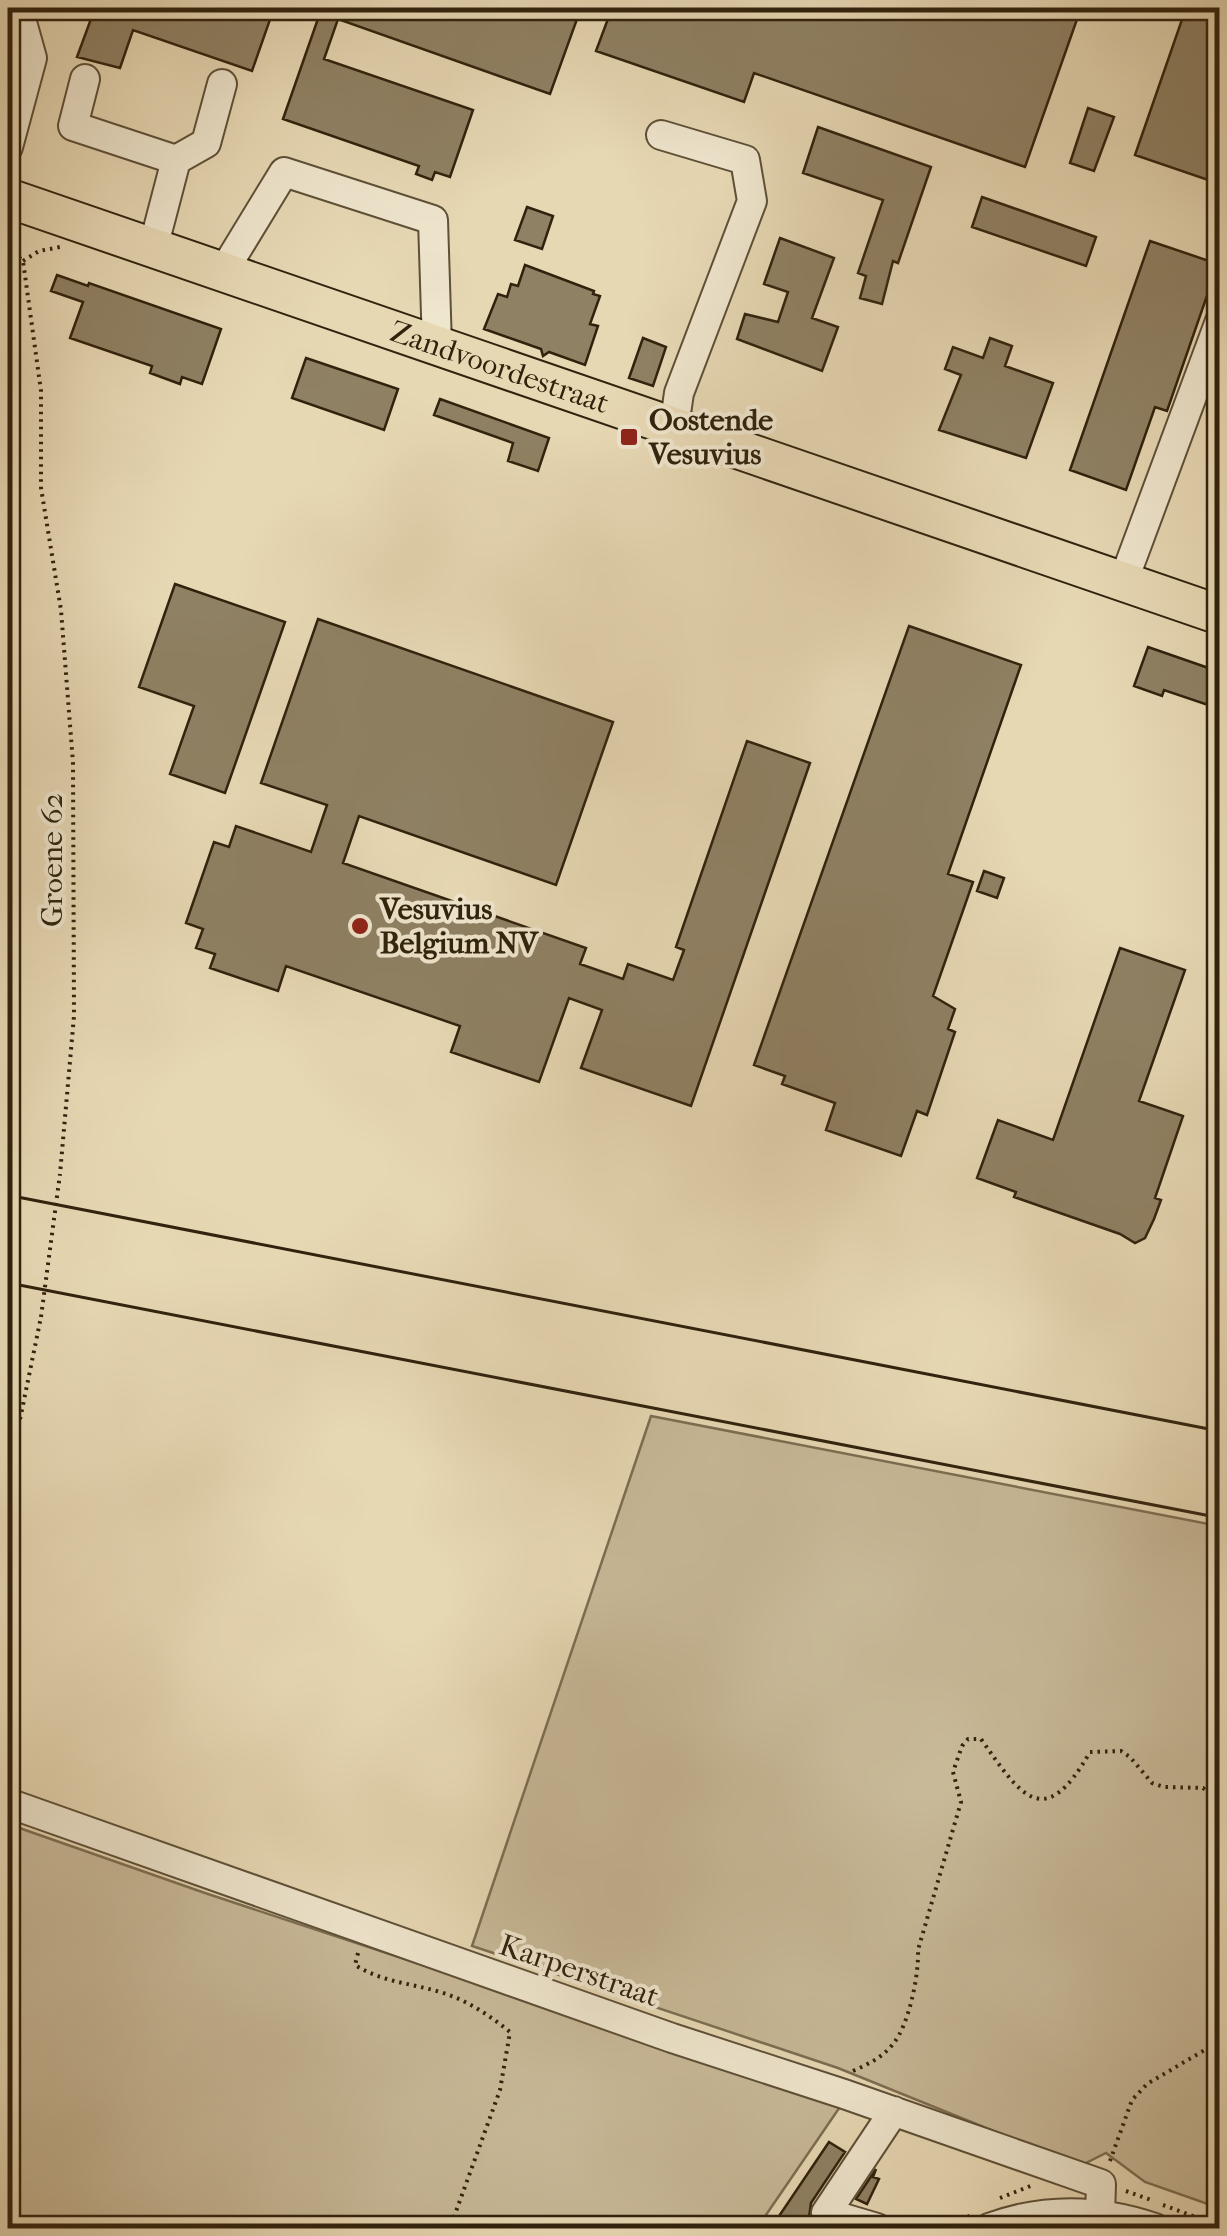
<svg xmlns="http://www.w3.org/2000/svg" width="1227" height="2236" viewBox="0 0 1227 2236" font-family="'IM FELL French Canon',serif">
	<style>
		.green { fill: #c8b998; stroke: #7c6e52; stroke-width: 2.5 }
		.building { fill: #8f8164; stroke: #30220d; stroke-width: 2.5 }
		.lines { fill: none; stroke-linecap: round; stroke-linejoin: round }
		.minor-casing { stroke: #5e5037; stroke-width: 32 }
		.major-casing { stroke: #30220d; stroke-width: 42 }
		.highway-casing { stroke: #30220d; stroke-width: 48 }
		.path { stroke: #30220d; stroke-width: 4; stroke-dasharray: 2.5 5; stroke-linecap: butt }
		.minor { stroke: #efe6ce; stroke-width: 28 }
		.major { stroke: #e7d8b4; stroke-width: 38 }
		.highway { stroke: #e7d8b4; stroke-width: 42 }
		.path-bridge { stroke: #30220d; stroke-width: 4; stroke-dasharray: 2.5 5; stroke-linecap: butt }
		.poi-dot { fill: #8f2418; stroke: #efe6ce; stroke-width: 4 }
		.labels { text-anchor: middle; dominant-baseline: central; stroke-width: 8; stroke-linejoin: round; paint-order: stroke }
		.street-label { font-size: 30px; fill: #30220d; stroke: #efe6ce }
		.poi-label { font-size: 30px; font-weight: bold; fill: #30220d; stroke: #efe6ce; text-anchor: start }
	</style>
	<rect width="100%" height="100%" fill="#e7d8b4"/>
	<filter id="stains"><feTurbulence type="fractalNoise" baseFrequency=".002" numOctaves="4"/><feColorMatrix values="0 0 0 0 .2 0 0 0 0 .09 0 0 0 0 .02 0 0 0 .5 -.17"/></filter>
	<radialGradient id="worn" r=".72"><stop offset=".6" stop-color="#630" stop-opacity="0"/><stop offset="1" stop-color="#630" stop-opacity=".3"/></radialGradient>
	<path class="green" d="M 651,1416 L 1219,1526 L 1219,2208 L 1145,2182 L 1106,2153 L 1080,2166 L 838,2068 L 472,1946 Z
		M 8,1824 L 205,1893 L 842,2104 L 757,2228 L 8,2228 Z"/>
	<path class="building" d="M 95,8 L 274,8 L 252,71 L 133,30 L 120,68 L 77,57 Z
		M 311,8 L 581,8 L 550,94 L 338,19 L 324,59 L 473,110 L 450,177 L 435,172 L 432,180 L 416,174 L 419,166 L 283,119 L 320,13 Z
		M 612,8 L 1081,8 L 1025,167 L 754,73 L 744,102 L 596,51 Z
		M 1186,8 L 1220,8 L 1220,157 L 1211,181 L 1135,155 Z
		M 1088,108 L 1114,117 L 1094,171 L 1070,163 Z
		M 818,127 L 931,167 L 898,263 L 893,261 L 882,304 L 860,298 L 866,276 L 858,273 L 883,200 L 803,173 Z
		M 982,197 L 1096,237 L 1086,266 L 972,227 Z
		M 527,207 L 553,216 L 542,249 L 515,240 Z
		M 780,238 L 834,258 L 812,318 L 838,327 L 822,371 L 737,339 L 745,314 L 778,322 L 788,292 L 764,284 Z
		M 1150,241 L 1218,264 L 1167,411 L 1155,407 L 1126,490 L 1070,470 Z
		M 525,265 L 594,291 L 593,294 L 600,296 L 590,324 L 598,326 L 585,365 L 549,352 L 543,356 L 541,349 L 484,329 L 498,294 L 507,297 L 511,284 L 518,286 Z
		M 57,275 L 88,286 L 89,283 L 221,329 L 202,384 L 182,377 L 180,384 L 150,373 L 152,366 L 70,338 L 83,302 L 51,291 Z
		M 643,338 L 666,347 L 653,386 L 629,378 Z
		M 990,338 L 1012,346 L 1005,366 L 1053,383 L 1026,458 L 939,430 L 961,375 L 945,369 L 953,347 L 983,358 Z
		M 306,358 L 398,389 L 384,430 L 292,398 Z
		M 440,399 L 549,438 L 538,471 L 508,461 L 513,443 L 434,415 Z
		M 175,584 L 285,622 L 225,793 L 170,774 L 194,706 L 139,687 Z
		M 318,619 L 613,722 L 556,885 L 359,816 L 343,863 L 586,948 L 580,964 L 623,979 L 628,964 L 673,980 L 684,950 L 676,947 L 747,741 L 810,763 L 691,1106 L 581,1068 L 602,1010 L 569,998 L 539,1082 L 451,1052 L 460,1026 L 286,966 L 278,991 L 210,968 L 215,954 L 196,948 L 203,929 L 186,923 L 214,842 L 229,847 L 236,826 L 311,852 L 327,805 L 261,783 Z
		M 909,626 L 1021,665 L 948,874 L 973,882 L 933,996 L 955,1009 L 948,1029 L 955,1032 L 927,1115 L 917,1111 L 901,1156 L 826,1130 L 835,1103 L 782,1084 L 785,1076 L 754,1065 Z
		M 1148,647 L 1220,672 L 1220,709 L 1164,690 L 1162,696 L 1134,686 Z
		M 984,871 L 1004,878 L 997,898 L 977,891 Z
		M 1120,948 L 1185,970 L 1139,1101 L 1183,1116 L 1155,1198 L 1161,1200 L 1154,1219 L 1145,1238 L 1135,1243 L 1120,1234 L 1014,1197 L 1016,1192 L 977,1178 L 998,1120 L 1053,1140 Z
		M 829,2142 L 845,2152 L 811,2203 L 809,2218 L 802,2228 L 771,2228 Z
		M 876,2169 L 873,2177 L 879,2179 L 867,2204 L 856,2199 Z"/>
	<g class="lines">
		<g class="minor-casing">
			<path id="minor" d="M 85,79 L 73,126 L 176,160 L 153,248
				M 661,135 L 745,160 L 752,201 L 679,393 L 674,427
				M 8,147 L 32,58 L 18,8
				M 176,160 L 206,143 L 222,84
				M 223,272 L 284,172 L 433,220 L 437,346
				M 1123,582 L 1220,321
				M 8,1803 L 672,2038 L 844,2094 L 1101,2184 L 1100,2216
				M 877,2228 L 826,2213 L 894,2111
				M 989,2228 C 1043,2208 1100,2209 1155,2228"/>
		</g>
		<g class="major-casing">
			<g id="major">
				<path id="s1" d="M 8,198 L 1220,615"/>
			</g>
		</g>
		<g class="highway-casing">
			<path id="highway" d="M 8,1218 L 1220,1454
				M 8,1260 L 1220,1495"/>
		</g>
		<path class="path" d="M 8,247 L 23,261 L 41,391 L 41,488 L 61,610 L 73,763 L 74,1016 L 60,1174
			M 23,261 L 39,251 L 60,247
			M 8,1478 L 41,1317
			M 358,1953 L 355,1965 C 382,1982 410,1983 440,1992 C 467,2000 489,2015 510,2032 L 500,2090 L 450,2228
			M 853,2071 C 868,2064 882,2058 893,2044 C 909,2025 919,1975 918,1950 L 961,1802 L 953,1772 L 962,1746 L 968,1739 L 981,1739 C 1021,1796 1044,1833 1090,1752 L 1121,1751 L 1130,1757 L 1152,1783 L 1164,1787 L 1203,1788 L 1220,1803
			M 1110,2161 L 1132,2100 L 1147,2084 L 1220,2041
			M 1126,2191 L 1154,2201
			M 1000,2198 L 1033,2185
			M 1163,2205 L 1220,2226
			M 948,2228 L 971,2215"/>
		<use href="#minor" class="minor"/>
		<use href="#major" class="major"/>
		<use href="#highway" class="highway"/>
		<path class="path-bridge" d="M 41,1317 L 60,1174"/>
	</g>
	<g class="poi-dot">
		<rect x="619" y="427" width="20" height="20" rx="5"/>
		<circle cx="360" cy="926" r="10"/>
	</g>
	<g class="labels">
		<g class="street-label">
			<text stroke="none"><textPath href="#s1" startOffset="520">Zandvoordestraat</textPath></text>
			<text transform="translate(52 860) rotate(-90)">Groene 62</text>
			<text transform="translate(579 1971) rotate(19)">Karperstraat</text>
		</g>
		<g class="poi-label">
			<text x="649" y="420">Oostende<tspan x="649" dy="34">Vesuvius</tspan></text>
			<text x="380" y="909">Vesuvius<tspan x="380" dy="34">Belgium NV</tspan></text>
		</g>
	</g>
	<rect width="1227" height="2236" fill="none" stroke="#e7d8b4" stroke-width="40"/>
	<rect x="10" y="10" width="1207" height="2216" fill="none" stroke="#30220d" stroke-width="5"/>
	<rect x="20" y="20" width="1187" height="2196" fill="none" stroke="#30220d" stroke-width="2.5"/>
	<rect width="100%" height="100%" filter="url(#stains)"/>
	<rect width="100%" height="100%" fill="url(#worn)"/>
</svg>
